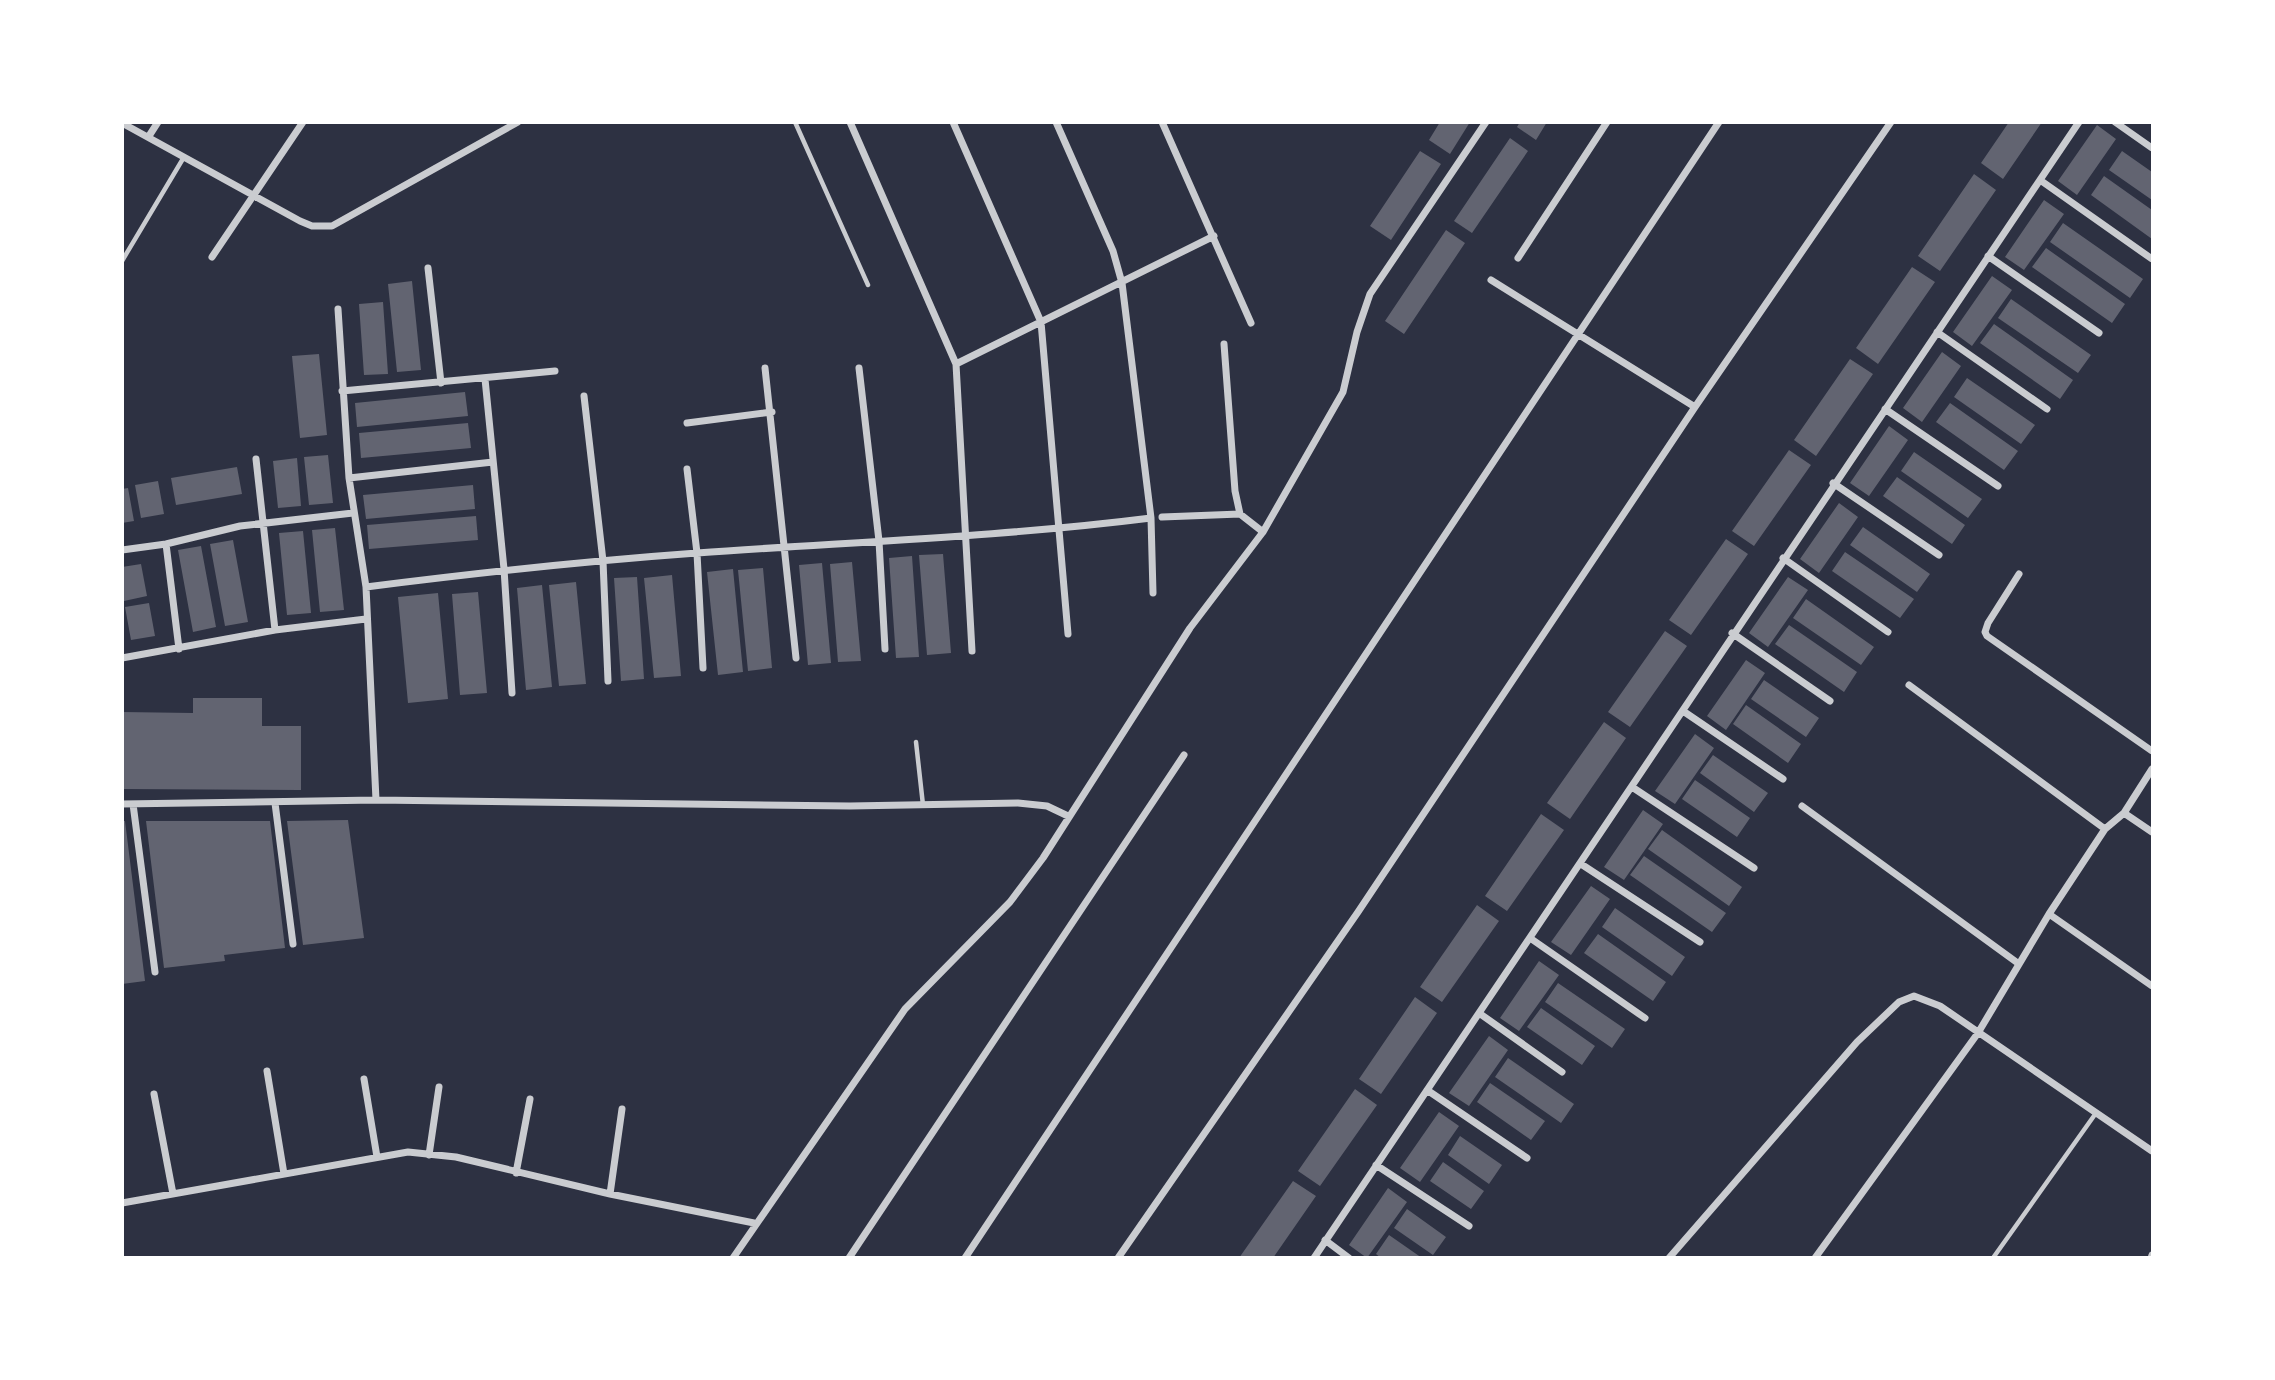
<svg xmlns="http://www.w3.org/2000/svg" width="2275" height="1380" viewBox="0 0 2275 1380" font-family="'Noto Sans',sans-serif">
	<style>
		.building { fill: #626471 }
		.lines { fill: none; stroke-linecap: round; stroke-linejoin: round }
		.service { stroke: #caccd0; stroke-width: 4.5 }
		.minor { stroke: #caccd0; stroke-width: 7 }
	</style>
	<rect width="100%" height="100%" fill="#2d3142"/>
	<path class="building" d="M 1440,122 L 1470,122 L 1450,154 L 1429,140 Z
		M 1520,122 L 1547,122 L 1536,140 L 1517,127 Z
		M 2009,122 L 2042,122 L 2003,179 L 1981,163 Z
		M 2097,125 L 2116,139 L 2077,195 L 2058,181 Z
		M 1510,138 L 1528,151 L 1472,233 L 1454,221 Z
		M 1420,151 L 1441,164 L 1391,240 L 1370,226 Z
		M 2122,151 L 2152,172 L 2152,200 L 2109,170 Z
		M 1974,174 L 1996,190 L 1940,271 L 1918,256 Z
		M 2104,176 L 2152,210 L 2152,239 L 2091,195 Z
		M 2044,200 L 2064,214 L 2024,270 L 2005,257 Z
		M 2063,223 L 2143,279 L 2130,298 L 2050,242 Z
		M 1446,230 L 1465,243 L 1404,334 L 1385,321 Z
		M 2046,248 L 2125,304 L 2112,323 L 2032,267 Z
		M 1912,267 L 1935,282 L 1878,364 L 1856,348 Z
		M 1992,276 L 2012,290 L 1972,346 L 1953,332 Z
		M 412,281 L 421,370 L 397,372 L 388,284 Z
		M 2011,299 L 2091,355 L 2078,373 L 1998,318 Z
		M 383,302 L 388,374 L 364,375 L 359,304 Z
		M 1994,324 L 2073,380 L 2060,399 L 1980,343 Z
		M 1942,352 L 1961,366 L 1922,422 L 1903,408 Z
		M 319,354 L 327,435 L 300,438 L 292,356 Z
		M 1850,359 L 1873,374 L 1816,456 L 1794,440 Z
		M 1967,378 L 2035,425 L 2021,444 L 1954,397 Z
		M 465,392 L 468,416 L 357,427 L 355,403 Z
		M 1950,403 L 2018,451 L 2004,470 L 1936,422 Z
		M 468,423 L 471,448 L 361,458 L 359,433 Z
		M 1889,426 L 1908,440 L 1869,496 L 1850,483 Z
		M 1789,450 L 1811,465 L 1754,546 L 1732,531 Z
		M 1914,452 L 1982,499 L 1968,518 L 1901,471 Z
		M 328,455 L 333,503 L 309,505 L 304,457 Z
		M 297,458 L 301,506 L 278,508 L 273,461 Z
		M 237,467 L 242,494 L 176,505 L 171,478 Z
		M 1897,477 L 1965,525 L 1952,544 L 1883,496 Z
		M 158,481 L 164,514 L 141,518 L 135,485 Z
		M 473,485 L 475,509 L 366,519 L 363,495 Z
		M 128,488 L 134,521 L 122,523 L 122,489 Z
		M 1839,503 L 1858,517 L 1819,573 L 1800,559 Z
		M 476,516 L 478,540 L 369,549 L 367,525 Z
		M 1863,527 L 1930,574 L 1917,592 L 1850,545 Z
		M 335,528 L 344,610 L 320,612 L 312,530 Z
		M 303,531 L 311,613 L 287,615 L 279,533 Z
		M 1726,539 L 1748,554 L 1691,635 L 1669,620 Z
		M 233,540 L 248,622 L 225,626 L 210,544 Z
		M 201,546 L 216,627 L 193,632 L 178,550 Z
		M 1845,552 L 1914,599 L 1900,618 L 1832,571 Z
		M 943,554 L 951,653 L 927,655 L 919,555 Z
		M 912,556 L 919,657 L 896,658 L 889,558 Z
		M 852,562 L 861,661 L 838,662 L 830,564 Z
		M 822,563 L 831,663 L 808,665 L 799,565 Z
		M 141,564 L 147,596 L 124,601 L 122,567 Z
		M 763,568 L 772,668 L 748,671 L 738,570 Z
		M 733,569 L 743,672 L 718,675 L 707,572 Z
		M 672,575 L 681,676 L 654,678 L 644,578 Z
		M 637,577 L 644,679 L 621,681 L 614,578 Z
		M 1788,577 L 1808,590 L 1768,647 L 1749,633 Z
		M 576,582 L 586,684 L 559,686 L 549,585 Z
		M 542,585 L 552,687 L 526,690 L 517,588 Z
		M 478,592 L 487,693 L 460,695 L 452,594 Z
		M 438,593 L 448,699 L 408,703 L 398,597 Z
		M 1806,599 L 1874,647 L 1861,665 L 1793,618 Z
		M 149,603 L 155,636 L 131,640 L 125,607 Z
		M 1789,625 L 1857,672 L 1844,692 L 1775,644 Z
		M 1665,631 L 1687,646 L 1630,727 L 1608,712 Z
		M 1746,660 L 1765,673 L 1726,730 L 1707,716 Z
		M 1764,680 L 1819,718 L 1806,737 L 1751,699 Z
		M 193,698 L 262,698 L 262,726 L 301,726 L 301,790 L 122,789 L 122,712 L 193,713 Z
		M 1746,705 L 1801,744 L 1788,763 L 1733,724 Z
		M 1604,722 L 1626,738 L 1570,819 L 1547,803 Z
		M 1695,734 L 1714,748 L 1675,804 L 1655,791 Z
		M 1713,755 L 1768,793 L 1754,812 L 1700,773 Z
		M 1695,780 L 1750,818 L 1737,837 L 1682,799 Z
		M 1643,810 L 1663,824 L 1624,880 L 1604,867 Z
		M 1541,814 L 1564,830 L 1507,911 L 1485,896 Z
		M 348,820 L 364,938 L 303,945 L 287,821 Z
		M 122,821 L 125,821 L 145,981 L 122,984 Z
		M 146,821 L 270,821 L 285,948 L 224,955 L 225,961 L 164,968 Z
		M 1662,830 L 1742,887 L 1729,906 L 1648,849 Z
		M 1644,856 L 1726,913 L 1712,932 L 1630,875 Z
		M 1591,886 L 1610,899 L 1571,955 L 1551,942 Z
		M 1477,905 L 1499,921 L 1442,1002 L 1420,987 Z
		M 1615,908 L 1685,957 L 1672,976 L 1602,927 Z
		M 1598,934 L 1666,982 L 1653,1001 L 1584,953 Z
		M 1539,961 L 1559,975 L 1519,1031 L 1500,1018 Z
		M 1558,983 L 1625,1029 L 1612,1048 L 1545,1002 Z
		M 1415,997 L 1437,1013 L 1381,1094 L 1359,1079 Z
		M 1541,1008 L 1595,1046 L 1582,1065 L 1527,1027 Z
		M 1489,1036 L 1508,1050 L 1469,1106 L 1449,1093 Z
		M 1508,1058 L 1574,1104 L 1561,1123 L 1495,1077 Z
		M 1490,1083 L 1545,1121 L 1531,1140 L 1477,1102 Z
		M 1355,1089 L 1377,1105 L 1320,1186 L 1298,1171 Z
		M 1439,1112 L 1459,1126 L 1420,1182 L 1400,1168 Z
		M 1460,1136 L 1502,1165 L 1489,1184 L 1448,1155 Z
		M 1443,1162 L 1484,1191 L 1471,1209 L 1430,1181 Z
		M 1293,1181 L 1316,1196 L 1273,1258 L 1239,1258 Z
		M 1388,1188 L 1407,1202 L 1367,1258 L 1349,1245 Z
		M 1407,1209 L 1446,1237 L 1433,1255 L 1394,1228 Z
		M 1389,1235 L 1422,1258 L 1381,1258 L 1376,1254 Z"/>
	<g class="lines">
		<path class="service" d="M 795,122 L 868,285
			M 122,261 L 184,157
			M 916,742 L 923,805
			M 1993,1258 L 2096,1113"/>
		<path class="minor" d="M 850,122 L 956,364 L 972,651
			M 953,122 L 1041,322 L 1068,634
			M 1056,122 L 1113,251 L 1122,283 L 1151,518 L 1153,593
			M 1162,122 L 1251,323
			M 2115,122 L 2152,148
			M 122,123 L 300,221 L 312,226 L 332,226 L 518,122
			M 149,136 L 158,122
			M 2040,180 L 2152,259
			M 1988,256 L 2099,333
			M 212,257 L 303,122
			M 1518,258 L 1607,122
			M 428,268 L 441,383
			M 1491,280 L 1695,407
			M 338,309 L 349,478 L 366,587 L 376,800
			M 1937,332 L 2047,409
			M 1224,344 L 1235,491 L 1240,514
			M 956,364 L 1214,236
			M 765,368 L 796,658
			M 859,368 L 879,541 L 885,649
			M 485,379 L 504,569 L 512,693
			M 342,391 L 555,371
			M 584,396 L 603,561 L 608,681
			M 1885,409 L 1998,486
			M 687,423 L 772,412
			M 256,459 L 275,630
			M 687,469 L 697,553 L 703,668
			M 349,478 L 493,462
			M 1833,483 L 1939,555
			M 1162,517 L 1240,514 L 1263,532
			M 166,544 L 179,649
			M 122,550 L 166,544 L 240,526 L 353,513
			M 1783,558 L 1888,632
			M 2019,574 L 1988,623 L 1985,632 L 1987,636 L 2152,751
			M 366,587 C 476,573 586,561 697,553 C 849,542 1000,537 1151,518
			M 1732,633 L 1830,701
			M 122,658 L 275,630 L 366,619
			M 1909,685 L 2105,829
			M 1683,711 L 1783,779
			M 1632,787 L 1754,868
			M 275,803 L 293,944
			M 122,804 L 376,800 L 850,806 L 1018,803 L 1047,806 L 1068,816
			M 133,804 L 155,972
			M 1802,806 L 2019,964
			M 2124,813 L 2152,832
			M 1581,864 L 1700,942
			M 2049,914 L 2152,986
			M 1530,938 L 1645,1018
			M 1479,1013 L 1562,1072
			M 267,1071 L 284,1174
			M 364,1079 L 377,1157
			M 1427,1090 L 1527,1158
			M 154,1094 L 173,1194
			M 429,1155 L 439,1087
			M 1376,1165 L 1469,1226
			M 516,1173 L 530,1099
			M 610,1194 L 622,1109
			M 122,1203 L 408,1152 L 456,1157 L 610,1194 L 754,1223
			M 1325,1240 L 1349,1258
			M 733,1258 L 905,1009 L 1010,902 L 1043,858 L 1190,628 L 1263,532 L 1343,392 L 1357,332 L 1370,294 L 1486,122
			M 849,1258 L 1184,755
			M 965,1258 L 1719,122
			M 1118,1258 L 1358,912 L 1695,407 L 1891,122
			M 1314,1258 L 2079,122
			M 1669,1258 L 1857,1042 L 1899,1002 L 1914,996 L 1940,1006 L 2152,1151
			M 1815,1258 L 1978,1033 L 2049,914 L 2105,829 L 2124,813 L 2152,769
			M 2151,1258 L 2152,1255"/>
	</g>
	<rect width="2275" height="1380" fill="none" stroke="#ffffff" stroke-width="248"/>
</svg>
